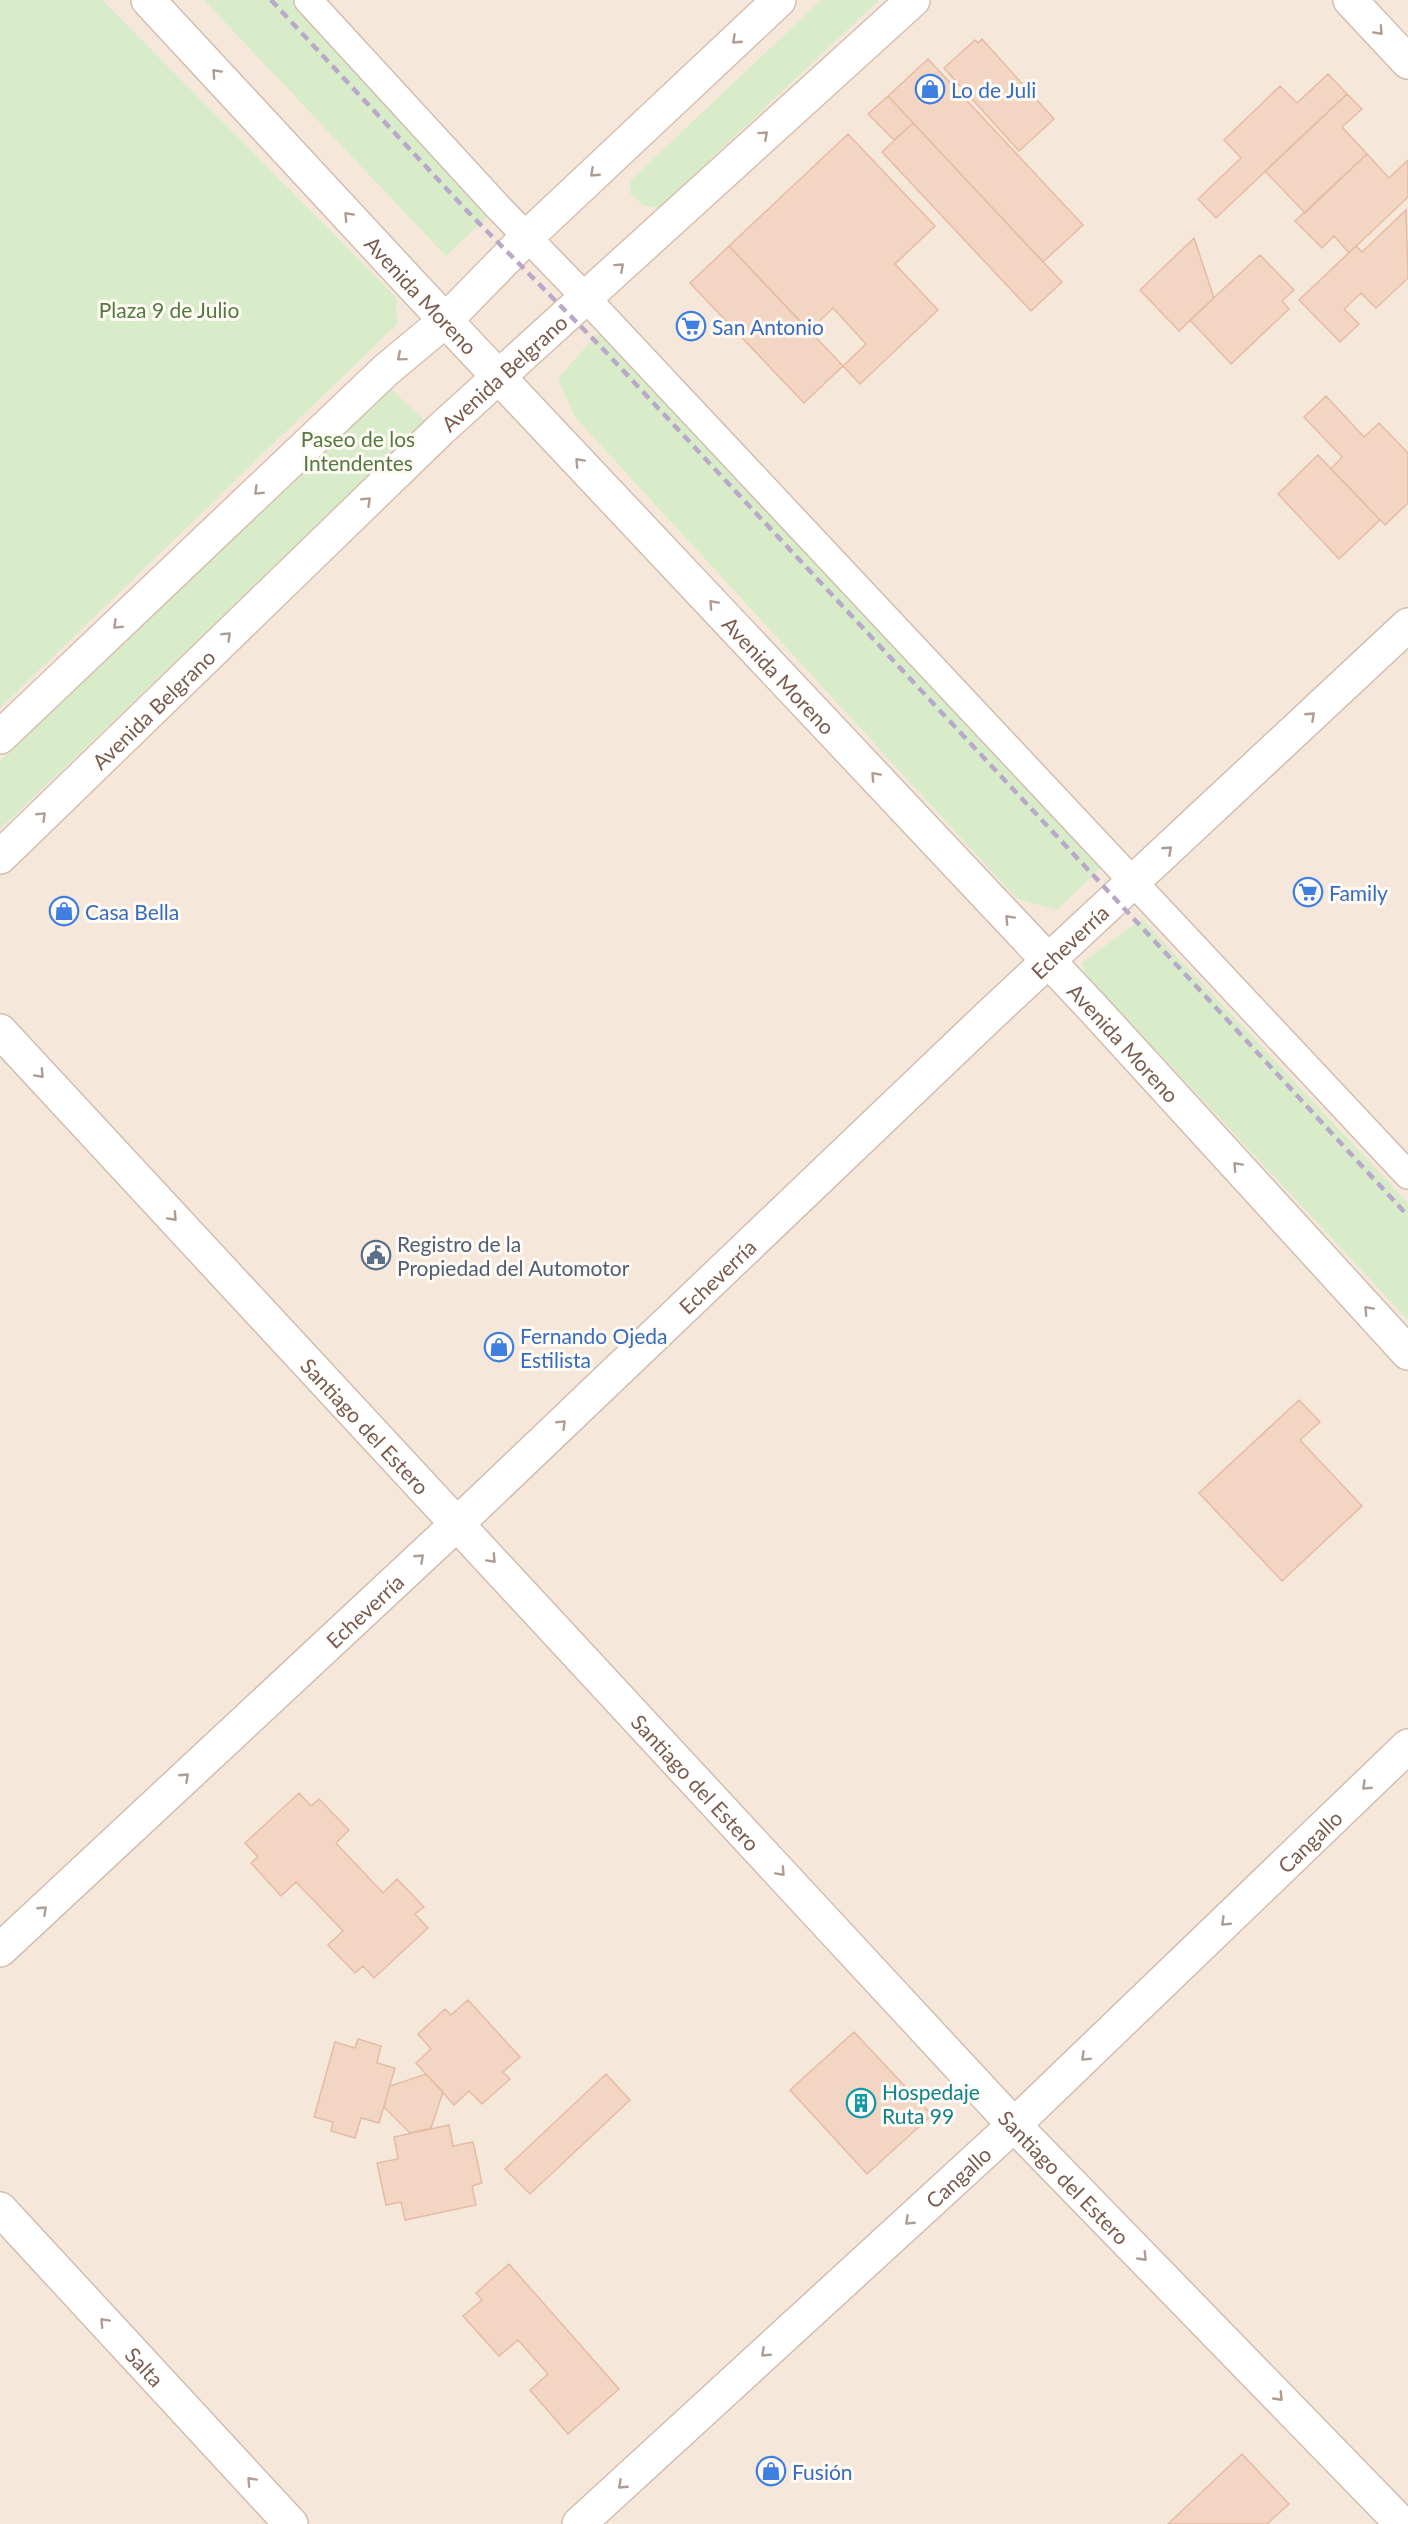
<svg xmlns="http://www.w3.org/2000/svg" width="1408" height="2524" viewBox="0 0 1408 2524" font-family="Lato,sans-serif">
	<style>
		.residential { fill: #f5e8da }
		.green { fill: #d8ecc9 }
		.building { fill: #f3d5c3; stroke: #e6bba3; stroke-width: 1.5 }
		.lines { fill: none; stroke-linecap: round; stroke-linejoin: round }
		.lane-casing { stroke: #d1beb0; stroke-width: 30 }
		.street-casing { stroke: #d1beb0; stroke-width: 36 }
		.secondary-casing { stroke: #d6c0b0; stroke-width: 36 }
		.lane { stroke: #fff; stroke-width: 27 }
		.street { stroke: #fff; stroke-width: 33 }
		.secondary { stroke: #fff; stroke-width: 33 }
		.rail { stroke: #b9a8c9; stroke-width: 4.5; stroke-dasharray: 9 6; stroke-linecap: butt }
		.oneway { stroke: #af9d94 }
		.labels { text-anchor: middle; dominant-baseline: central; stroke-width: 6; stroke-linejoin: round; paint-order: stroke }
		.shop-label { font-size: 21px; fill: #366cbe; stroke: #fffaf3; text-anchor: start }
		.street-label { font-size: 21px; fill: #7a5c4d; stroke: #fffaf3 }
		.park-label { font-size: 21px; fill: #537a41; stroke: #fffaf3 }
		.service-label { font-size: 21px; fill: #4e5e75; stroke: #fffaf3; text-anchor: start }
		.culture-label { font-size: 21px; fill: #0d838f; stroke: #fffaf3; text-anchor: start }
	</style>
	<rect width="100%" height="100%" fill="#fdf6ec"/>
	<path class="residential" d="M 0,0 L 1408,0 L 1408,2524 L 0,2524 Z"/>
	<path class="green" d="M 0,0 L 102,0 L 396,297 L 397,324 L 0,708 Z
		M 204,0 L 291,0 L 487,217 L 446,256 Z
		M 821,0 L 879,0 L 659,208 L 644,206 L 630,193 L 631,180 Z
		M 603,328 L 1102,866 L 1057,910 L 1017,899 L 575,417 L 558,378 Z
		M 387,385 L 426,422 L 0,829 L 0,761 Z
		M 1142,919 L 1408,1203 L 1408,1320 L 1086,975 L 1082,963 Z"/>
	<path class="building" d="M 982,39 L 1054,119 L 1019,151 L 944,68 L 975,40 L 978,43 Z
		M 928,59 L 1083,225 L 1043,262 L 888,96 Z
		M 1328,74 L 1347,94 L 1216,218 L 1198,199 L 1241,158 L 1224,140 L 1280,86 L 1297,103 Z
		M 1347,94 L 1362,109 L 1342,127 L 1367,154 L 1305,213 L 1265,171 Z
		M 888,96 L 913,123 L 894,140 L 868,114 Z
		M 913,123 L 1062,282 L 1031,311 L 882,152 Z
		M 848,134 L 935,226 L 895,264 L 938,310 L 860,384 L 843,366 L 866,344 L 833,308 L 809,331 L 729,246 Z
		M 1367,154 L 1389,178 L 1408,160 L 1408,197 L 1349,253 L 1334,236 L 1322,248 L 1295,221 Z
		M 1406,210 L 1408,278 L 1376,308 L 1361,293 L 1344,309 L 1359,324 L 1340,342 L 1299,300 L 1356,246 L 1362,252 Z
		M 1194,238 L 1214,298 L 1179,331 L 1140,290 Z
		M 729,246 L 843,366 L 804,403 L 690,283 Z
		M 1260,255 L 1294,290 L 1282,301 L 1289,309 L 1231,364 L 1190,320 Z
		M 1326,396 L 1364,437 L 1379,423 L 1408,453 L 1408,503 L 1385,525 L 1331,469 L 1342,457 L 1304,417 Z
		M 1318,455 L 1380,520 L 1339,559 L 1278,494 Z
		M 1299,1400 L 1320,1422 L 1300,1440 L 1362,1506 L 1282,1581 L 1199,1493 Z
		M 299,1793 L 311,1806 L 319,1799 L 349,1830 L 336,1843 L 383,1893 L 397,1879 L 424,1907 L 415,1914 L 428,1928 L 374,1978 L 363,1966 L 355,1973 L 328,1945 L 343,1931 L 296,1882 L 281,1896 L 251,1863 L 258,1857 L 245,1843 Z
		M 468,2000 L 520,2057 L 503,2072 L 510,2079 L 482,2104 L 469,2091 L 454,2105 L 416,2063 L 431,2049 L 418,2034 L 445,2009 L 451,2015 Z
		M 854,2032 L 932,2115 L 867,2174 L 790,2090 Z
		M 358,2039 L 381,2046 L 377,2063 L 395,2068 L 379,2123 L 361,2118 L 355,2138 L 331,2131 L 333,2122 L 314,2117 L 335,2042 L 355,2048 Z
		M 426,2074 L 443,2092 L 431,2128 L 410,2133 L 384,2107 L 390,2086 Z
		M 606,2074 L 630,2100 L 530,2194 L 505,2169 Z
		M 449,2125 L 453,2146 L 473,2142 L 482,2183 L 472,2186 L 476,2205 L 405,2220 L 401,2202 L 386,2205 L 377,2163 L 398,2159 L 394,2137 Z
		M 509,2264 L 619,2389 L 568,2434 L 530,2390 L 548,2374 L 518,2340 L 499,2356 L 463,2316 L 482,2300 L 476,2293 Z
		M 1242,2454 L 1289,2504 L 1267,2524 L 1168,2524 Z"/>
	<g class="lines">
		<g class="lane-casing">
			<path id="lane" d="M 308,0 L 498,207 L 585,297 L 1408,1175"/>
		</g>
		<g class="street-casing">
			<g id="street">
				<path id="s1" d="M 148,0 L 415,288 L 1091,1006 L 1408,1353"/>
				<path d="M 1350,0 L 1408,62"/>
				<path id="s2" d="M 0,1031 L 1014,2125 L 1402,2524"/>
				<path id="s3" d="M 0,1950 L 458,1523 L 988,1017 L 1408,625"/>
				<path id="s4" d="M 0,2209 L 291,2524"/>
				<path id="s5" d="M 579,2524 L 1014,2125 L 1408,1746"/>
			</g>
		</g>
		<g class="secondary-casing">
			<g id="secondary">
				<path d="M 0,737 L 386,370 L 446,320 L 527,237 L 779,0"/>
				<path id="s6" d="M 0,857 L 440,430 L 913,0"/>
			</g>
		</g>
		<use href="#lane" class="lane"/>
		<use href="#street" class="street"/>
		<use href="#secondary" class="secondary"/>
		<path class="rail" d="M 271,0 L 471,215 L 604,350 L 1161,948 L 1408,1216"/>
	</g>
	<defs><path id="oneway-chevron" d="M-2-3.5L2.5 0L-2 3.5" fill="none" stroke-width="1.6" stroke-linecap="round" stroke-linejoin="round" transform="scale(1.5)"/></defs>
	<g class="oneway">
		<use href="#oneway-chevron" transform="translate(1379 31) rotate(47)"/>
		<use href="#oneway-chevron" transform="translate(736 40) rotate(137)"/>
		<use href="#oneway-chevron" transform="translate(216 73) rotate(-133)"/>
		<use href="#oneway-chevron" transform="translate(764 135) rotate(-42)"/>
		<use href="#oneway-chevron" transform="translate(594 173) rotate(137)"/>
		<use href="#oneway-chevron" transform="translate(348 216) rotate(-133)"/>
		<use href="#oneway-chevron" transform="translate(620 267) rotate(-42)"/>
		<use href="#oneway-chevron" transform="translate(401 357) rotate(140)"/>
		<use href="#oneway-chevron" transform="translate(579 462) rotate(-133)"/>
		<use href="#oneway-chevron" transform="translate(258 491) rotate(136)"/>
		<use href="#oneway-chevron" transform="translate(367 501) rotate(-44)"/>
		<use href="#oneway-chevron" transform="translate(713 604) rotate(-133)"/>
		<use href="#oneway-chevron" transform="translate(117 625) rotate(136)"/>
		<use href="#oneway-chevron" transform="translate(227 636) rotate(-44)"/>
		<use href="#oneway-chevron" transform="translate(1311 716) rotate(-43)"/>
		<use href="#oneway-chevron" transform="translate(875 776) rotate(-133)"/>
		<use href="#oneway-chevron" transform="translate(42 816) rotate(-44)"/>
		<use href="#oneway-chevron" transform="translate(1168 850) rotate(-43)"/>
		<use href="#oneway-chevron" transform="translate(1009 919) rotate(-133)"/>
		<use href="#oneway-chevron" transform="translate(40 1074) rotate(47)"/>
		<use href="#oneway-chevron" transform="translate(1237 1166) rotate(-133)"/>
		<use href="#oneway-chevron" transform="translate(173 1217) rotate(47)"/>
		<use href="#oneway-chevron" transform="translate(1368 1310) rotate(-133)"/>
		<use href="#oneway-chevron" transform="translate(562 1424) rotate(-44)"/>
		<use href="#oneway-chevron" transform="translate(420 1558) rotate(-43)"/>
		<use href="#oneway-chevron" transform="translate(492 1559) rotate(47)"/>
		<use href="#oneway-chevron" transform="translate(185 1777) rotate(-43)"/>
		<use href="#oneway-chevron" transform="translate(1366 1786) rotate(136)"/>
		<use href="#oneway-chevron" transform="translate(781 1872) rotate(47)"/>
		<use href="#oneway-chevron" transform="translate(43 1910) rotate(-43)"/>
		<use href="#oneway-chevron" transform="translate(1225 1922) rotate(136)"/>
		<use href="#oneway-chevron" transform="translate(1085 2057) rotate(136)"/>
		<use href="#oneway-chevron" transform="translate(909 2221) rotate(137)"/>
		<use href="#oneway-chevron" transform="translate(1143 2257) rotate(46)"/>
		<use href="#oneway-chevron" transform="translate(104 2322) rotate(-133)"/>
		<use href="#oneway-chevron" transform="translate(765 2353) rotate(137)"/>
		<use href="#oneway-chevron" transform="translate(1279 2397) rotate(46)"/>
		<use href="#oneway-chevron" transform="translate(251 2481) rotate(-133)"/>
		<use href="#oneway-chevron" transform="translate(622 2485) rotate(137)"/>
	</g>
	<defs>
		<g id="shop-ring" transform="scale(1.5)"><circle r="9.5" fill="#fffaf3" stroke="#3f7fe0" stroke-width="1.5"/><path d="M-5-2.5h2.3a2.7 3.5 0 0 1 5.4 0H5L5.5 6h-11ZM-1.5-2.5h3a1.5 2.3 0 0 0-3 0Z" fill="#3f7fe0"/></g>
		<g id="supermarket-ring" transform="scale(1.5)"><circle r="9.5" fill="#fffaf3" stroke="#3f7fe0" stroke-width="1.5"/><path d="M-6-5.5h2.5l.6 2H6L4.5 2H-2.5L-4.4-4H-6ZM-1.5 3.2a1.3 1.3 0 1 0 .1 0ZM3 3.2a1.3 1.3 0 1 0 .1 0Z" fill="#3f7fe0"/></g>
		<g id="civic-ring" transform="scale(1.5)"><circle r="9.5" fill="#fffaf3" stroke="#5c6f8a" stroke-width="1.5"/><path d="M-.6-6.5H3V-4.5H.6V-3L4-1V1h2V6H-6V1h2V-1L-.6-3ZM-1.2 2.5V6h2.4V2.5Z" fill="#5c6f8a"/></g>
		<g id="building-ring" transform="scale(1.5)"><circle r="9.5" fill="#fffaf3" stroke="#0f9aa8" stroke-width="1.5"/><path d="M-4-6H4V6H1V3H-1V6H-4ZM-2.5-4.3h1.7v1.8h-1.7ZM.8-4.3h1.7v1.8H.8ZM-2.5-1h1.7V.8h-1.7ZM.8-1h1.7V.8H.8Z" fill="#0f9aa8"/></g>
	</defs>
	<g fill-rule="evenodd">
		<use href="#shop-ring" x="930" y="89"/>
		<use href="#supermarket-ring" x="691" y="326"/>
		<use href="#supermarket-ring" x="1308" y="892"/>
		<use href="#shop-ring" x="64" y="911"/>
		<use href="#civic-ring" x="376" y="1255"/>
		<use href="#shop-ring" x="499" y="1347"/>
		<use href="#building-ring" x="861" y="2103"/>
		<use href="#shop-ring" x="771" y="2471"/>
	</g>
	<g class="labels">
		<g class="shop-label">
			<text x="951" y="89">Lo de Juli</text>
			<text x="712" y="326">San Antonio</text>
			<text x="1329" y="892">Family</text>
			<text x="85" y="911">Casa Bella</text>
			<text x="520" y="1335">Fernando Ojeda<tspan x="520" dy="24">Estilista</tspan></text>
			<text x="792" y="2471">Fusión</text>
		</g>
		<g class="street-label">
			<text stroke="none"><textPath href="#s1" startOffset="402">Avenida Moreno</textPath></text>
			<text stroke="none"><textPath href="#s6" startOffset="699">Avenida Belgrano</textPath></text>
			<text stroke="none"><textPath href="#s1" startOffset="924">Avenida Moreno</textPath></text>
			<text stroke="none"><textPath href="#s6" startOffset="213">Avenida Belgrano</textPath></text>
			<text stroke="none"><textPath href="#s3" startOffset="1470">Echeverría</textPath></text>
			<text stroke="none"><textPath href="#s1" startOffset="1428">Avenida Moreno</textPath></text>
			<text stroke="none"><textPath href="#s3" startOffset="984">Echeverría</textPath></text>
			<text stroke="none"><textPath href="#s2" startOffset="538">Santiago del Estero</textPath></text>
			<text stroke="none"><textPath href="#s3" startOffset="498">Echeverría</textPath></text>
			<text stroke="none"><textPath href="#s2" startOffset="1024">Santiago del Estero</textPath></text>
			<text stroke="none"><textPath href="#s5" startOffset="1000">Cangallo</textPath></text>
			<text stroke="none"><textPath href="#s5" startOffset="514">Cangallo</textPath></text>
			<text stroke="none"><textPath href="#s2" startOffset="1564">Santiago del Estero</textPath></text>
			<text stroke="none"><textPath href="#s4" startOffset="214">Salta</textPath></text>
		</g>
		<g class="park-label">
			<text x="169" y="309">Plaza 9 de Julio</text>
			<text x="358" y="438">Paseo de los<tspan x="358" dy="24">Intendentes</tspan></text>
		</g>
		<g class="service-label">
			<text x="397" y="1243">Registro de la<tspan x="397" dy="24">Propiedad del Automotor</tspan></text>
		</g>
		<g class="culture-label">
			<text x="882" y="2091">Hospedaje<tspan x="882" dy="24">Ruta 99</tspan></text>
		</g>
	</g>
</svg>
